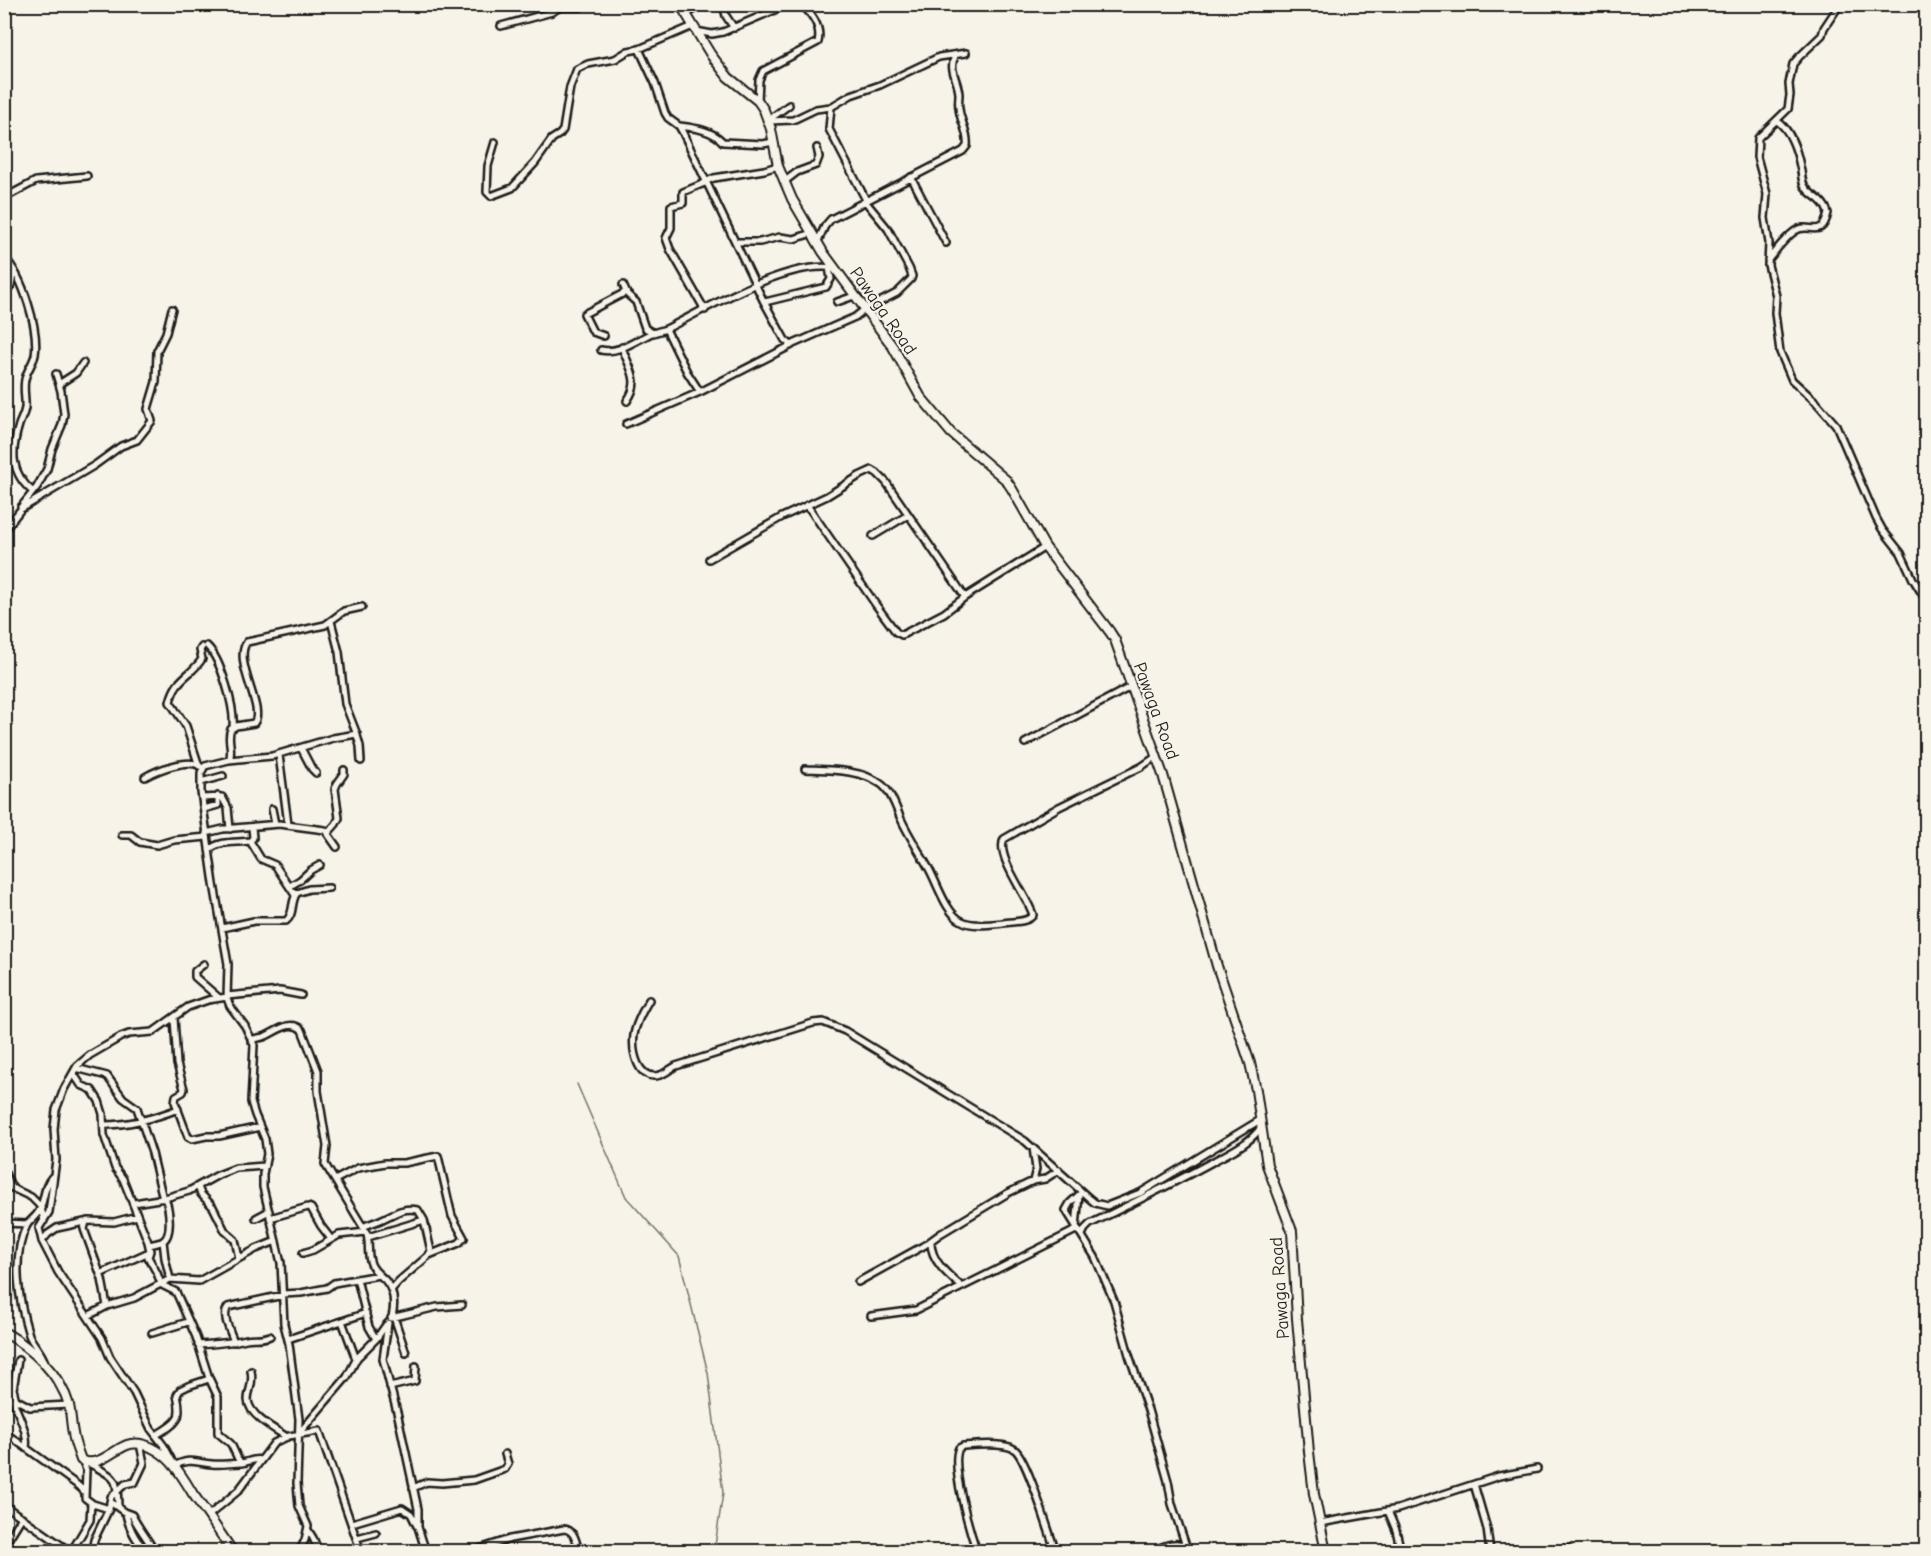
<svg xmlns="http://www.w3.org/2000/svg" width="1931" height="1556" viewBox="0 0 1931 1556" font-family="'Comic Neue',sans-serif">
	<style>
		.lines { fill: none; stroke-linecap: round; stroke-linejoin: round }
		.stream { stroke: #72716c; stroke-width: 1.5 }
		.street-casing { stroke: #1c1c1c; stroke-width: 10 }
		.secondary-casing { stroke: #1c1c1c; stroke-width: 12 }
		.street { stroke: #f7f3e8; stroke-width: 5 }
		.secondary { stroke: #f7f3e8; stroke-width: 8 }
		.labels { text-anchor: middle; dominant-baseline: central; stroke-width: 4.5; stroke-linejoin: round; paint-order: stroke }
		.street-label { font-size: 18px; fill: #1c1c1c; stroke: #f7f3e8 }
	</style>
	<rect width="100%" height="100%" fill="#f7f3e8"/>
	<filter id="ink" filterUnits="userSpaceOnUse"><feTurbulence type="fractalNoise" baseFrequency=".0167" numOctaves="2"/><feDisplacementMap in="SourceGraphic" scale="12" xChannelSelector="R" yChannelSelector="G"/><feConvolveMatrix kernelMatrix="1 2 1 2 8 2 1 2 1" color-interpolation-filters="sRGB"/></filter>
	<g filter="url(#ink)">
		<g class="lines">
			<path class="stream" d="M 577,1084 L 626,1197 L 679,1256 L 708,1373 L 723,1493 L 714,1552"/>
			<g class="street-casing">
				<path id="street" d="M 723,4 L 726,16 L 734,28
					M 1840,4 L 1824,28 L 1822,35 L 1799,57 L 1793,64 L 1789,84 L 1790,95 L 1788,109 L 1758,138 L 1757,157 L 1767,194 L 1765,218 L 1769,243 L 1768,265 L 1776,296 L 1775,313 L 1780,352 L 1792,380 L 1816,402 L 1836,425 L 1876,518 L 1882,529 L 1901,553 L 1913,579 L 1926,600
					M 686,15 L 702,4
					M 501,26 L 552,12 L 560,7 L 580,7 L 588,4
					M 696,31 L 712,34 L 723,32 L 789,4
					M 639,49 L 655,83 L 665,113 L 668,118 L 679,126 L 683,133 L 763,300 L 785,340 L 791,345 L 855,317 L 864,310 L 897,293 L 911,279 L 912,276 L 909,268 L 888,229 L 865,201
					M 758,101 L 759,80 L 763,71 L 818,42 C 822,27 812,14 801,4
					M 770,119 L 789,105
					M 769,121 L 793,120 L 816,109 L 831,107
					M 679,126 C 695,128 712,130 723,142 L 763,144 L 773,142
					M 495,142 L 488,166 L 487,192 L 491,196 L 512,188 L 535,163 L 552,139 L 560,134 L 563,130 L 570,87 L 577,69 L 588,64 L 615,59 L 628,51 L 639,49 L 693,26
					M 911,177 L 946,243
					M 707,181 L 714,178 L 764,170 L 778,166
					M 784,182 L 797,172 L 816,165 L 819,157 L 817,148
					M 4,198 L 36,181 L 87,176
					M 866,200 L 829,129 L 831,107 L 851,95 L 880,85 L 939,57 L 966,53
					M 736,242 L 760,242 L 780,237 L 794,239 L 812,233
					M 817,243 L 825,226 L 831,219 L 963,151 L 967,146 C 969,132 960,122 959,108 C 958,103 959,98 959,94 C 958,79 948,70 955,56
					M 4,257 C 23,276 39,329 35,355 C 33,363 28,369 26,376 C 22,386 26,398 25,408 C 24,415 21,419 19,425 C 11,451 10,473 33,492
					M 1768,260 C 1776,250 1785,238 1795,231 C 1809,221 1822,241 1828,213 C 1824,198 1810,197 1804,185 C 1801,179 1802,172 1800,166 C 1797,151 1790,129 1777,121
					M 623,285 L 627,294 L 636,302 L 645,328 L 653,333 L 666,329 C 708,308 787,260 834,268
					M 11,286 L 14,270
					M 765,302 L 826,287 L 831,279 L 829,267
					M 837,302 L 854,296
					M 705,310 L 670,249 L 666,238 L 671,228 L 671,206 L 683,203 L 683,192 L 707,182
					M 666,329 L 687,372 L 700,392
					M 604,336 L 593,332 L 584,314 L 626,292
					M 622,347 C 629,369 642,380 627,401
					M 601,350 C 619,354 636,340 652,333
					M 59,384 L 76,373 L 83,363
					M 626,424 L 700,392 L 792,345
					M 807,505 L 876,605 L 896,632 L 902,635 L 944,613 L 965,597 L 1045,547
					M 21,507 L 37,487 L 47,469 L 52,449 L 62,425 L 64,414 L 61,391 L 56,374
					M 4,531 L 21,509 L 95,465 L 121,446 L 137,440 L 152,421 L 148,409 L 156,382 L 157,351 L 166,333 L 172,309
					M 873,536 L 908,515
					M 709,559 L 782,517 L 827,496 L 859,476 L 872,470 L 877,473 L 886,482 L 965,597
					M 331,621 L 339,652 L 345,704 L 356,732 L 360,746 L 361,761
					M 207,646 C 221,659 235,708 233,727
					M 1025,743 L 1132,686
					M 301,748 L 312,769 L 316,773
					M 279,755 L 288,824
					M 229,760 L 272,756 L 333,738 L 357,734
					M 199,766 L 186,726 L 170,702 C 176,677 190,677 202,659 L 200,650 L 202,647
					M 805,769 C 829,770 861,769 881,784 C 891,791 896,808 901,819 C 909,836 919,851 928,867 C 937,882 946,914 962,921 C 972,927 992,924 1003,923 C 1013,921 1027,923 1033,915 C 1028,897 995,856 1004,839 L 1059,807 L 1141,767 L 1157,756
					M 145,777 C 157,770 188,758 200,766
					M 201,782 L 223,776
					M 202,798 L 222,797 L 228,808 L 230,829
					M 204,809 L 218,805 L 218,796
					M 272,809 L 275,824
					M 206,833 L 223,829 L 279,824 L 325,830 L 337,847
					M 328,833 L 336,824 L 339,818 L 335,789 L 337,784 L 344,774 L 344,770
					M 122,835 L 131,835 L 140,842 L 157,845 L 174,840 L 207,837
					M 250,841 L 261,859 L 275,865 L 295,895
					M 209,850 C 220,840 236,843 250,841 L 253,838 L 252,827
					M 290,886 L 300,880 L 311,870 L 320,865
					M 222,928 L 254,921 L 286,921 C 295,914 290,902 297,893 L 309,889 L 329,888
					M 204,964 L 195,971 L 195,977 L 219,998
					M 227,996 L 280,991 L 301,995
					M 649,1000 C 643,1010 636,1022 634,1035 C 632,1050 637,1082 660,1075 C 665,1074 670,1069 676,1066 L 813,1023 L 823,1022 L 845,1031 L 1025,1141 L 1090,1199 L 1095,1203 L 1107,1206 L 1140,1193 L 1260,1120
					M 174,1018 L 177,1064 L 184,1089 L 183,1092 L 176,1096 L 175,1102 L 188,1137 L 192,1139 L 206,1136 L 219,1136 L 260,1127
					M 251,1040 C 256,1038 261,1038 266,1036 C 277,1031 291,1019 302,1030 L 318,1071 L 318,1091 L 327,1146 L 325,1164 L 366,1232 C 370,1241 367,1251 370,1261 C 372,1270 379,1274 385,1280 C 394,1290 395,1304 392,1317
					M 76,1068 L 107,1076 L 123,1098 L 137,1108 L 152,1153 L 163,1199
					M 73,1073 L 81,1085 L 92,1090 L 99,1101 L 103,1114 L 104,1135 L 115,1168 L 123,1179 L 148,1242 L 150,1251 L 148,1257 L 157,1273 L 161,1284
					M 104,1125 C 128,1125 155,1118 178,1109
					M 1033,1148 L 1036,1169 L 1033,1181
					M 4,1171 L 12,1188 L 31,1197 L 41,1207 L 44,1221
					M 335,1180 L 358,1168 L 385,1163 L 404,1163 L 438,1156 L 452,1216 L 464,1238 L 459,1243 L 429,1255
					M 198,1187 L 201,1194 L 213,1207 L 225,1231 L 235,1240 L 239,1258
					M 1082,1192 L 1070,1203 L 1066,1210 L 1095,1257 L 1114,1301 L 1129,1355 L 1148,1410 L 1168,1481 L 1172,1504 L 1188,1552
					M 134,1203 L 165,1198 L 189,1191 L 218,1175 L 236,1168 L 265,1166
					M 256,1218 L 269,1211
					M 270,1218 L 308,1207 L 311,1208 L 321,1226 L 331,1239
					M 86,1222 L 84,1229 L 102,1279 L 107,1306
					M 4,1223 L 28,1224
					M 363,1227 C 368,1224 373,1223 378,1221 C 393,1215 400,1207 418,1210 L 424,1220 L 431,1251 L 428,1256 L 399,1281 L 391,1290
					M 1076,1227 L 1079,1195
					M 1082,1235 L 1085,1229 L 1090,1224 C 1131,1204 1172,1184 1212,1162 C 1228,1153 1251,1143 1261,1127
					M 368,1237 L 424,1220
					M 42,1241 L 48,1234 L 57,1228 L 89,1221 L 114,1222 L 137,1216
					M 163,1241 L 165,1258 L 170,1279
					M 931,1241 C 930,1260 948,1275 962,1287
					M 149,1245 C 153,1244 160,1243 163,1241 C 173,1235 169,1207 165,1198
					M 303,1253 L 313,1250 L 339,1235 L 366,1232
					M 100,1274 L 149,1252
					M 357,1279 L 369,1327 L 376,1339
					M 858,1282 L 925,1245 L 940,1234 L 1008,1193 L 1033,1181 L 1045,1179 L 1059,1170
					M 160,1284 L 176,1292 L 196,1337 L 209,1378 L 218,1397 L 218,1433 L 231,1444 L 238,1459 L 241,1463
					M 283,1294 L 301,1293 L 327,1288 L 334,1283 L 379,1275
					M 88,1316 L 107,1306 L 134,1298 L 170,1279 L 199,1281 L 256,1249 L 276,1241
					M 871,1316 L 916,1310 L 1078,1229
					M 394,1317 L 406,1353
					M 391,1318 L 437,1307 L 462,1305
					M 342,1321 L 356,1359
					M 388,1323 L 383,1359 L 398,1416 L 418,1509 L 418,1527 L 426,1552
					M 152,1333 L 188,1322
					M 288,1339 L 366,1313
					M 234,1342 C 231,1332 221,1316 228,1307 L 283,1295
					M 198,1345 C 214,1344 230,1343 246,1339 C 253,1337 260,1340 270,1336
					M 45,1363 C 42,1352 33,1345 29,1335 C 19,1303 11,1256 27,1225 C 30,1220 36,1217 39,1211 C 45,1200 43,1187 52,1177
					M 251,1371 C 254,1384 248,1390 248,1400 C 249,1416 276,1430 287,1437
					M 390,1387 L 415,1381 L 416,1366
					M 4,1399 L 15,1399 L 30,1407 L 69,1405
					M 13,1399 C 17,1415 29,1431 26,1448
					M 16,1400 L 13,1389 L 18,1360
					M 4,1432 L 76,1484 L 84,1491
					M 300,1432 L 347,1377 L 357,1358 L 376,1339 L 386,1325
					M 156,1435 C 177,1423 183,1420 177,1395 L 180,1390 L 188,1386 L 209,1379
					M 171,1459 L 164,1446 L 151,1429 L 134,1393 L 110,1357 L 102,1338 L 58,1272 L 42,1241 L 39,1228 L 49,1212 L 56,1160 L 54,1129 L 56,1110 L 64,1089 L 77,1066 L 90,1055 L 121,1037 L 129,1034 L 153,1032 L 188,1007 L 208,1000 L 227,997
					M 83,1461 L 86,1470 L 85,1498 L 93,1504 L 109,1509
					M 89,1463 C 116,1479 117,1475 118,1506
					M 174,1466 C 191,1457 196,1463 212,1464 C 222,1465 232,1463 242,1463 C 249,1462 254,1458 261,1460
					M 1474,1484 L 1487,1529 L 1490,1552
					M 413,1488 L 427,1482 L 442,1483 L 474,1480 L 505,1469 L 508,1464 L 505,1454
					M 110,1502 L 124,1512 L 132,1515 C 139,1529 148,1539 155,1552
					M 4,1505 L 71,1552 L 90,1520 L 91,1503
					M 1388,1511 L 1396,1530 L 1401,1552
					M 126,1513 C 127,1522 135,1541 143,1546 C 147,1548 150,1549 154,1550
					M 208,1516 L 238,1491 L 274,1443 L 289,1436 L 319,1431 L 361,1552
					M 352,1523 L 402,1508 L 411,1514 L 417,1526
					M 1320,1523 L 1398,1509 L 1499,1476 L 1537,1469
					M 308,1530 L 313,1538 L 319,1552
					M 357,1538 L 376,1533
					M 4,1546 L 22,1517
					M 92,1552 L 94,1540 L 109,1509 L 111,1497 L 125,1484 L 135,1482 L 144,1463 L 140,1444
					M 299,1552 L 305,1540 L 308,1526 L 299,1506 L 297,1483 L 299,1419 L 289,1344 L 284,1324 L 281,1263 L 263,1187 L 263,1174 L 267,1154 L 265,1139 L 255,1115 L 251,1102 L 254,1045 L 245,1026 L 230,1006 L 227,998 L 228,964 L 214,884 L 201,792 L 201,773 L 205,766 L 229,760 C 234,750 226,739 231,729 L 236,726 L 254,723 C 266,709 232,661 247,642 L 325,625 L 344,611 L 362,607
					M 470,1552 L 510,1539 L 564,1529 C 575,1530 576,1542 579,1552
					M 977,1552 C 970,1532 950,1465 959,1448 L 963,1446 C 976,1445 1003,1442 1014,1449 C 1027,1457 1049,1534 1056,1552
					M 1150,1552 C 1162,1547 1174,1540 1186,1546
					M 1553,1552 L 1568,1549 L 1573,1552"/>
			</g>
			<g class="secondary-casing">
				<path id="secondary" d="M 680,4 L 711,55 L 728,77 L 758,101 L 764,110 L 771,129 L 778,166 L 792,199 L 823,252 L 893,347 L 920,396 L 951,433 L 1006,480 L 1012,489 L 1045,547 L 1110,632 L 1115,640 L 1163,775 L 1217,966 L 1250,1063 L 1256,1090 L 1267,1165 L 1292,1231 L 1297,1319 L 1309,1452 L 1314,1494 L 1326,1552
					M 4,1332 C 32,1348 60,1374 69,1405 C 71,1414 71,1424 73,1433 C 74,1443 78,1451 81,1460 C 97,1469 113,1450 127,1445 C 143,1439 162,1452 172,1463 C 180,1472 187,1484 193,1494 C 207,1513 220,1533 233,1552"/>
			</g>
			<use href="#street" class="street"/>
			<use href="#secondary" class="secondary"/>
		</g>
	</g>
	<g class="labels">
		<g class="street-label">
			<text transform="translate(883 311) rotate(55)">Pawaga Road</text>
			<text transform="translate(1156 711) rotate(70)">Pawaga Road</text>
			<text transform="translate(1280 1288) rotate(-94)">Pawaga Road</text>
		</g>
	</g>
	<rect width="1931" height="1556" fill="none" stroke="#f7f3e8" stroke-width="24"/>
	<rect x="12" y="12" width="1907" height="1532" fill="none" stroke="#1c1c1c" stroke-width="2" filter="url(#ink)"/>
</svg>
